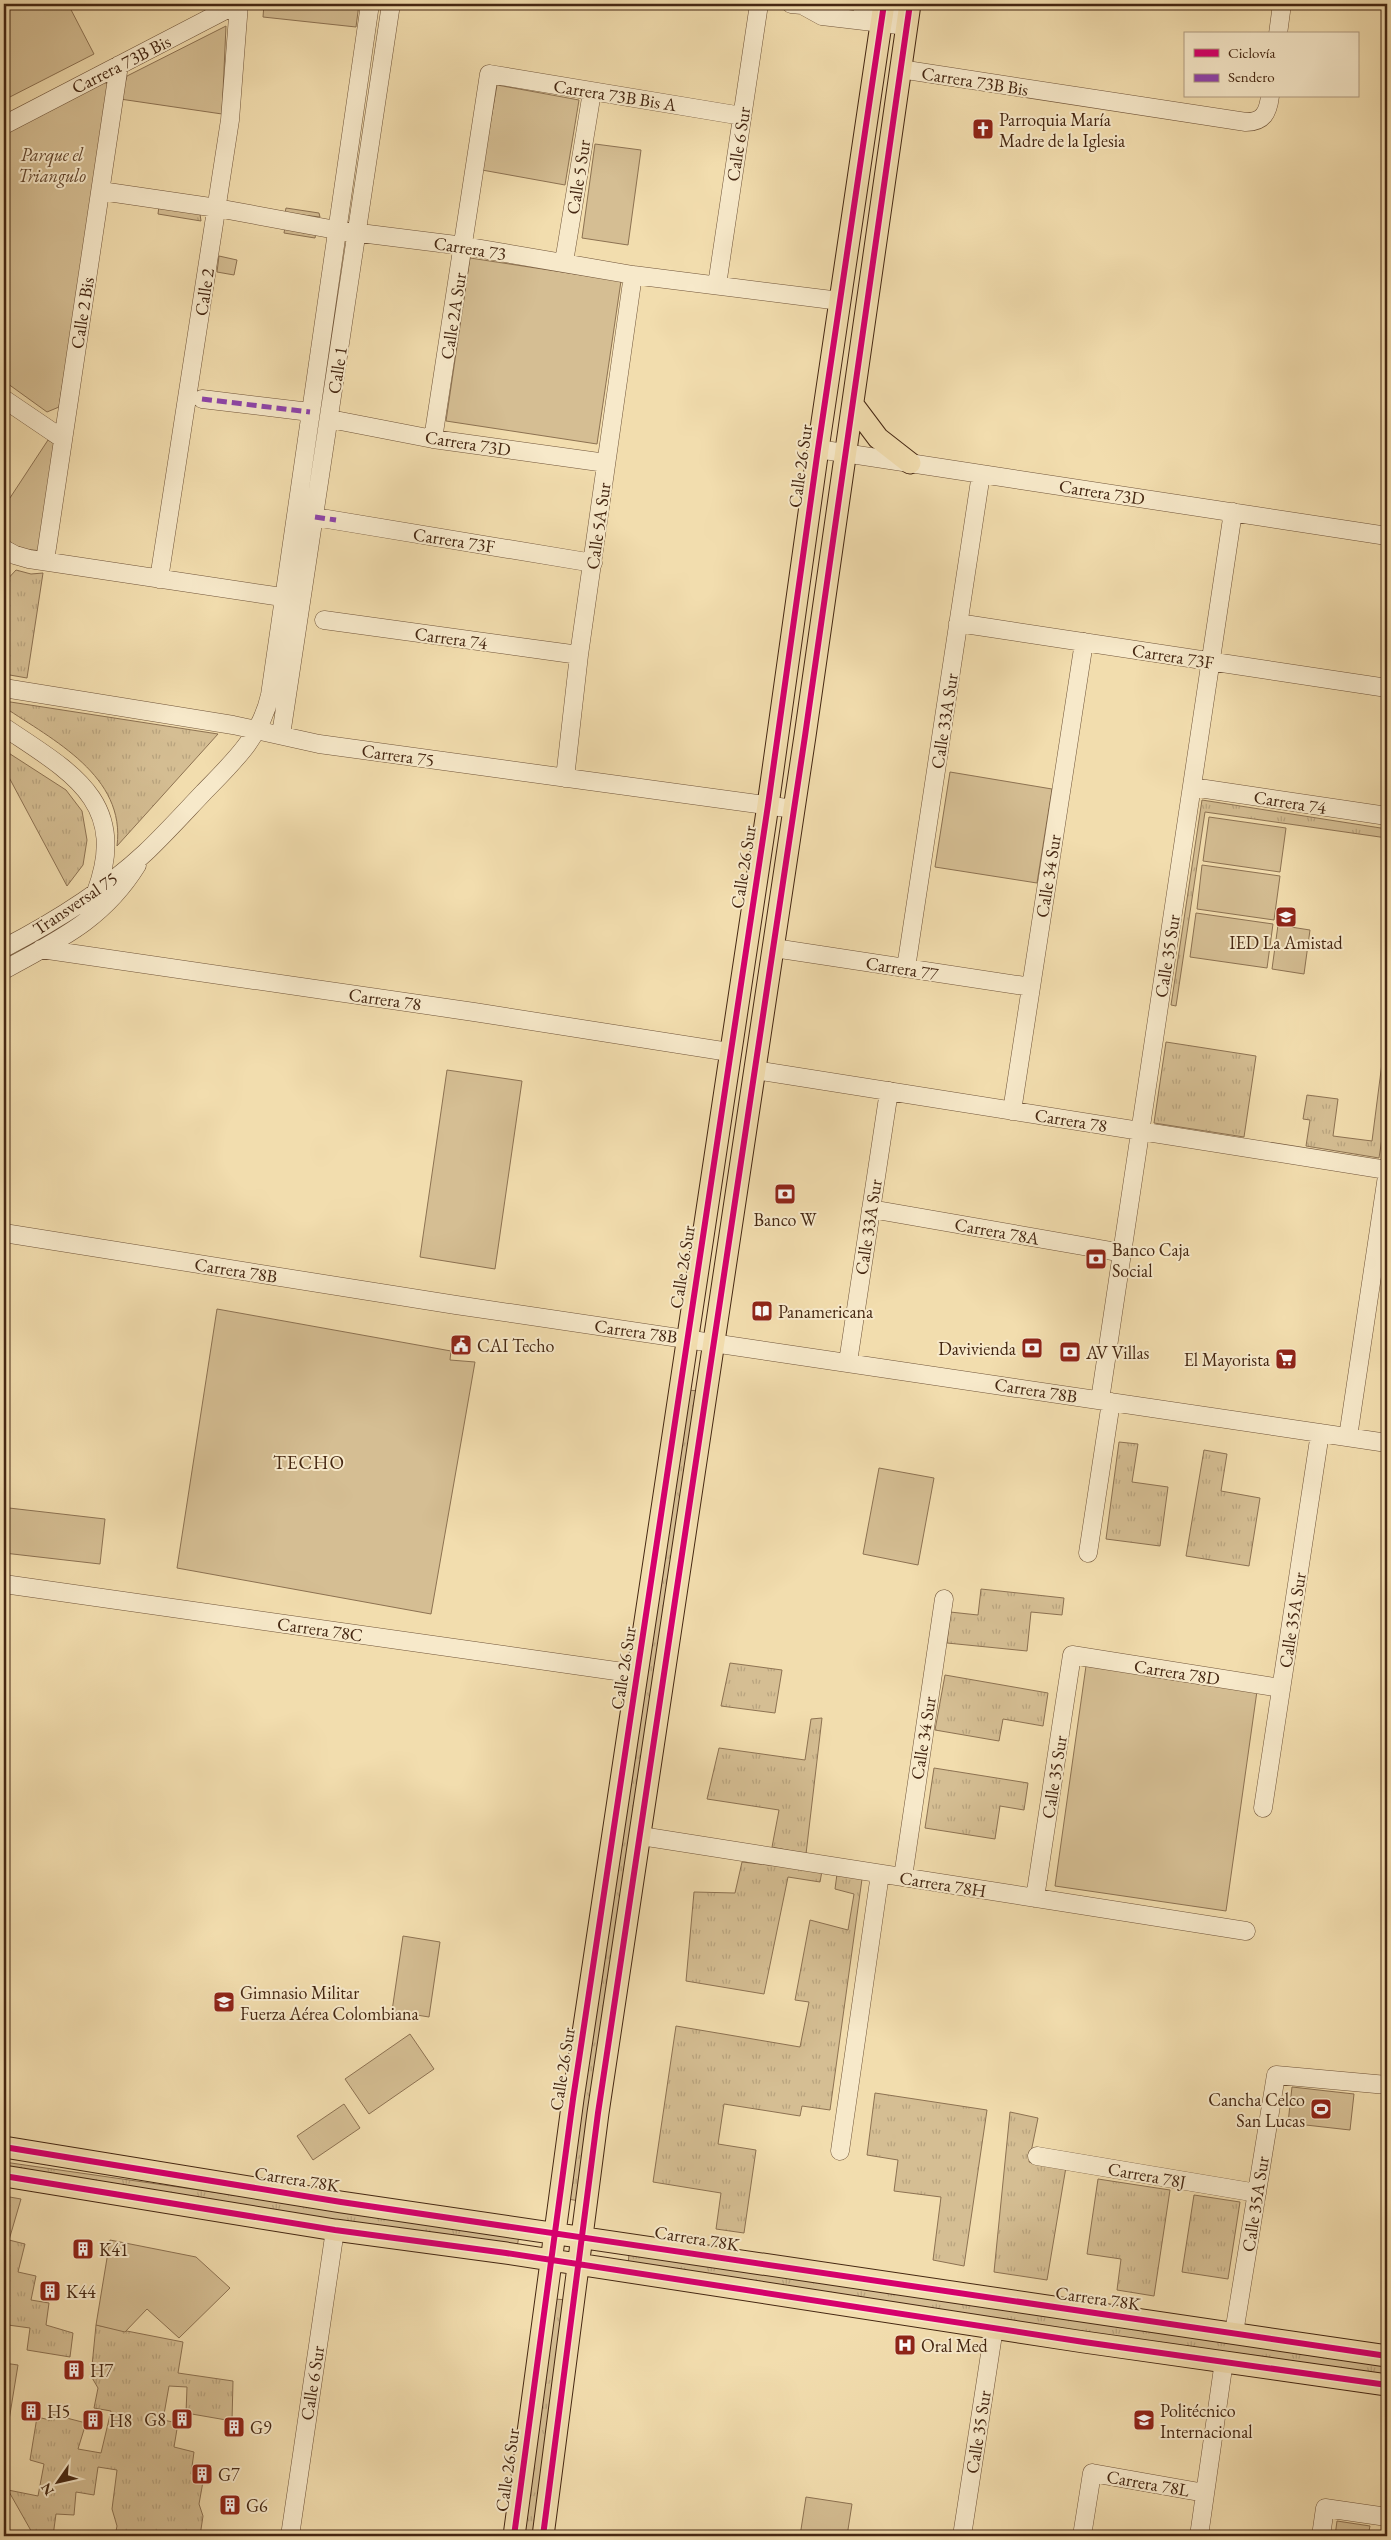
<svg xmlns="http://www.w3.org/2000/svg" width="1391" height="2540" viewBox="0 0 1391 2540" font-family="'EB Garamond',serif">
	<style>
		.grass { fill: url(#grass-tufts); stroke: #8d7252 }
		.green { fill: #d5be93; stroke: #8d7252 }
		.lines { fill: none; stroke-linecap: round; stroke-linejoin: round }
		.minor-casing { stroke: #705439; stroke-width: 19 }
		.major-casing { stroke: #452712; stroke-width: 23 }
		.minor { stroke: #f7e9ca; stroke-width: 18 }
		.major { stroke: #f2ddae; stroke-width: 21 }
		.quiet { stroke: #8e44ad; stroke-width: 5; stroke-dasharray: 10 5; stroke-linecap: butt }
		.cycleway-casing { stroke: #f7e9ca; stroke-width: 9 }
		.cycleway { stroke: #d6006c; stroke-width: 6 }
		.labels { text-anchor: middle; dominant-baseline: central; stroke-width: 4; stroke-linejoin: round; paint-order: stroke }
		.street-label { font-size: 18px; fill: #452712; stroke: #f7e9ca }
		.poi-label { font-size: 18px; fill: #452712; stroke: #f7e9ca; text-anchor: start }
		.park-label { font-size: 18px; font-style: italic; fill: #62452c; stroke: #f7e9ca }
		.neighbourhood-label { font-size: 19px; letter-spacing: 1px; fill: #452712; stroke: #f7e9ca }
	</style>
	<defs>
		<pattern id="grass-tufts" width="24" height="20" patternUnits="userSpaceOnUse" patternTransform="scale(1.25)"><rect width="24" height="20" fill="#d5be93"/><path d="M3 7l-1-3M5 7V3M7 7l1-3M15 17l-1-3M17 17v-4M19 17l1-3" fill="none" stroke="#b8a37e"/></pattern>
	</defs>
	<rect width="100%" height="100%" fill="#f2ddae"/>
	<filter id="stains"><feTurbulence type="fractalNoise" baseFrequency=".004" numOctaves="4"/><feColorMatrix values="0 0 0 0 .2 0 0 0 0 .09 0 0 0 0 .02 0 0 0 .5 -.17"/></filter>
	<radialGradient id="worn" r=".72"><stop offset=".6" stop-color="#630" stop-opacity="0"/><stop offset="1" stop-color="#630" stop-opacity=".3"/></radialGradient>
	<path class="grass" d="M 159,206 L 200,214 L 201,221 L 158,214 Z
		M 286,208 L 319,213 L 320,217 L 285,213 Z
		M 285,227 L 316,233 L 315,238 L 284,233 Z
		M 16,570 L 31,574 L 43,573 L 27,678 L 4,674 L 4,583 Z
		M 4,701 L 218,734 L 117,846 C 126,776 53,740 4,707 Z
		M 4,750 L 66,790 L 82,811 L 87,840 L 83,865 L 67,886 L 4,768 Z
		M 1202,800 L 1387,829 L 1387,838 L 1205,812 L 1176,1006 L 1171,1005 Z
		M 1387,1024 L 1387,1105 L 1379,1158 L 1306,1146 L 1310,1120 L 1303,1119 L 1307,1095 L 1338,1099 L 1333,1136 L 1372,1141 Z
		M 1166,1042 L 1256,1056 L 1244,1137 L 1154,1123 Z
		M 687,1390 L 699,1391 L 579,2201 L 568,2199 Z
		M 1119,1442 L 1138,1444 L 1132,1482 L 1168,1487 L 1160,1546 L 1106,1539 Z
		M 1204,1450 L 1227,1454 L 1221,1491 L 1260,1498 L 1249,1566 L 1186,1556 Z
		M 981,1589 L 1064,1598 L 1062,1615 L 1031,1612 L 1027,1651 L 947,1643 L 950,1612 L 978,1615 Z
		M 730,1663 L 782,1670 L 775,1713 L 721,1706 Z
		M 945,1675 L 1048,1693 L 1043,1726 L 1003,1719 L 999,1741 L 935,1730 Z
		M 822,1718 L 806,1854 L 772,1847 L 779,1810 L 707,1799 L 719,1748 L 805,1760 L 811,1719 Z
		M 934,1768 L 1028,1783 L 1024,1810 L 1000,1806 L 995,1839 L 925,1828 Z
		M 742,1862 L 822,1871 L 820,1882 L 788,1877 L 764,1994 L 686,1981 L 694,1892 L 735,1893 Z
		M 837,1874 L 862,1879 L 830,2110 L 802,2106 L 800,2116 L 724,2104 L 718,2144 L 756,2150 L 744,2233 L 716,2229 L 721,2193 L 653,2182 L 676,2026 L 800,2047 L 809,2002 L 795,2000 L 810,1920 L 848,1930 L 854,1894 L 835,1889 Z
		M 875,2093 L 987,2110 L 964,2266 L 933,2260 L 941,2197 L 894,2191 L 898,2160 L 867,2155 Z
		M 1010,2112 L 1038,2118 L 1029,2162 L 1066,2167 L 1047,2280 L 994,2272 Z
		M 4,2162 L 519,2236 L 517,2247 L 4,2171 Z
		M 1098,2179 L 1170,2190 L 1154,2296 L 1117,2290 L 1121,2259 L 1087,2254 Z
		M 1194,2195 L 1240,2202 L 1228,2279 L 1182,2272 Z
		M 4,2196 L 21,2199 L 9,2240 L 25,2244 L 18,2272 L 36,2276 L 31,2300 L 49,2303 L 46,2325 L 73,2333 L 70,2357 L 27,2350 L 30,2328 L 8,2325 L 4,2341 Z
		M 629,2254 L 1387,2365 L 1387,2377 L 628,2265 Z
		M 556,2299 L 566,2300 L 534,2536 L 524,2536 Z
		M 96,2325 L 183,2342 L 178,2373 L 233,2381 L 232,2421 L 186,2413 L 187,2387 L 169,2386 L 163,2420 L 178,2423 L 174,2447 L 194,2452 L 191,2474 L 204,2476 L 199,2504 L 203,2516 L 200,2536 L 115,2536 L 117,2526 L 112,2509 L 117,2470 L 98,2467 L 94,2495 L 76,2492 L 74,2515 L 56,2514 L 53,2536 L 34,2536 L 8,2490 L 38,2496 L 44,2464 L 30,2460 L 37,2417 L 50,2420 L 51,2414 L 86,2423 L 78,2449 L 101,2453 L 111,2411 L 94,2408 L 98,2388 L 91,2376 Z
		M 4,2363 L 18,2365 L 4,2451 Z"/>
	<path class="green" d="M 4,4 L 68,4 L 94,54 L 4,100 Z
		M 264,4 L 359,4 L 356,27 L 263,17 Z
		M 226,26 L 222,114 L 120,99 L 127,76 Z
		M 103,82 L 111,85 L 59,407 L 47,412 L 4,381 L 4,134 Z
		M 497,85 L 579,100 L 565,185 L 482,170 Z
		M 595,144 L 641,150 L 628,245 L 582,238 Z
		M 219,256 L 237,260 L 234,275 L 217,272 Z
		M 470,258 L 621,281 L 597,444 L 446,421 Z
		M 48,440 L 58,446 L 43,551 L 21,549 L 4,538 L 4,507 Z
		M 950,772 L 1052,789 L 1037,883 L 935,867 Z
		M 1209,817 L 1286,828 L 1280,872 L 1203,861 Z
		M 1202,865 L 1280,876 L 1274,920 L 1197,909 Z
		M 1196,913 L 1273,924 L 1267,968 L 1190,957 Z
		M 1278,925 L 1310,930 L 1304,974 L 1272,969 Z
		M 447,1070 L 522,1081 L 495,1269 L 420,1257 Z
		M 217,1309 L 451,1351 L 450,1360 L 475,1362 L 431,1614 L 177,1568 Z
		M 879,1468 L 934,1478 L 918,1565 L 863,1554 Z
		M 9,1508 L 105,1519 L 100,1564 L 4,1553 Z
		M 1086,1666 L 1257,1691 L 1226,1911 L 1055,1886 Z
		M 403,1936 L 440,1942 L 429,2017 L 392,2011 Z
		M 410,2034 L 434,2069 L 369,2114 L 345,2079 Z
		M 1292,2087 L 1354,2094 L 1350,2130 L 1288,2123 Z
		M 344,2104 L 360,2128 L 313,2160 L 297,2136 Z
		M 110,2240 L 196,2257 L 230,2288 L 179,2338 L 147,2309 L 125,2332 L 96,2325 Z
		M 806,2497 L 852,2504 L 847,2536 L 800,2536 Z
		M 1337,2521 L 1370,2526 L 1368,2536 L 1335,2536 Z"/>
	<g class="lines">
		<g class="minor-casing">
			<path id="minor" d="M 791,4 L 802,5 L 822,16 L 907,26
				M 860,4 L 910,8
				M 1278,34 L 1282,4
				M 900,69 L 1246,122 C 1263,122 1268,113 1270,96
				M 4,125 L 237,4
				M 101,191 L 217,208 L 336,230 L 464,246 L 633,275 L 840,301
				M 564,262 L 592,92
				M 717,285 L 759,4
				M 4,399 L 63,439
				M 202,399 L 310,412
				M 330,419 L 433,439 L 606,463
				M 433,439 L 489,74 L 742,116
				M 818,449 L 1387,536
				M 315,517 L 593,563
				M 4,549 L 15,555 L 29,559 L 282,597
				M 45,561 L 119,65
				M 159,579 L 230,120 L 239,4
				M 324,620 L 579,655
				M 958,623 L 1387,688
				M 4,688 L 233,725 L 319,744 L 794,809
				M 4,727 C 69,771 130,801 96,892
				M 281,735 L 391,4
				M 565,778 L 579,655 L 633,275
				M 1192,787 L 1387,816
				M 4,948 C 54,922 103,892 145,853 C 165,834 184,813 203,793 C 232,763 261,737 270,695 L 370,4
				M 774,948 L 1031,987
				M 41,949 L 474,1012 L 729,1052
				M 906,968 L 981,474
				M 4,970 C 58,940 103,920 137,865
				M 755,1070 L 1387,1170
				M 1012,1111 L 1084,642
				M 871,1209 L 1123,1253
				M 4,1233 L 456,1305 L 1387,1443
				M 848,1362 L 889,1091
				M 1100,1400 L 1233,512
				M 1348,1437 L 1387,1176
				M 1088,1553 L 1111,1402
				M 4,1584 L 637,1674
				M 1263,1808 L 1320,1433
				M 641,1836 L 1246,1931
				M 903,1877 L 944,1599
				M 1035,1898 L 1072,1655 L 1281,1688
				M 840,2151 L 880,1874
				M 1037,2156 L 1257,2193
				M 1234,2333 L 1276,2075 L 1387,2085
				M 290,2536 L 335,2230
				M 962,2536 L 994,2328
				M 1082,2536 L 1092,2473 L 1205,2493
				M 1199,2536 L 1224,2361
				M 1321,2536 L 1325,2508 L 1387,2517"/>
		</g>
		<g class="major-casing">
			<path id="major" d="M 854,406 L 878,438 L 910,463
				M 4,2147 L 341,2202 L 1387,2356
				M 4,2176 L 335,2230 L 506,2253 L 1084,2342 L 1387,2385
				M 514,2536 L 573,2099 L 768,805 L 818,449 L 884,4
				M 543,2536 L 598,2113 L 805,736 L 910,4"/>
		</g>
		<use href="#minor" class="minor"/>
		<use href="#major" class="major"/>
		<path class="quiet" d="M 202,399 L 310,412
			M 315,517 L 336,520"/>
		<g class="cycleway-casing">
			<path id="cycleway" d="M 4,2147 L 341,2202 L 1387,2356
				M 4,2176 L 335,2230 L 506,2253 L 1084,2342 L 1387,2385
				M 514,2536 L 573,2099 L 768,805 L 818,449 L 884,4
				M 543,2536 L 598,2113 L 805,736 L 910,4"/>
		</g>
		<use href="#cycleway" class="cycleway"/>
	</g>
	<defs>
		<g id="church-square" transform="scale(1.125)"><rect x="-9" y="-9" width="18" height="18" rx="4" fill="#8f2418" stroke="#f7e9ca"/><path d="M-1.2-6h2.4v3.5h3.3v2.4h-3.3V6h-2.4V-.1h-3.3v-2.4h3.3Z" fill="#fff"/></g>
		<g id="school-square" transform="scale(1.125)"><rect x="-9" y="-9" width="18" height="18" rx="4" fill="#8f2418" stroke="#f7e9ca"/><path d="M0-5L7-2L0 1L-7-2ZM-4 1L0 2.5L4 1V4Q0 6-4 4Z" fill="#fff"/></g>
		<g id="bank-square" transform="scale(1.125)"><rect x="-9" y="-9" width="18" height="18" rx="4" fill="#8f2418" stroke="#f7e9ca"/><path d="M-6-4H6V4H-6ZM0-2.3a2.3 2.3 0 1 0 0 4.6a2.3 2.3 0 1 0 0-4.6Z" fill="#fff"/></g>
		<g id="library-square" transform="scale(1.125)"><rect x="-9" y="-9" width="18" height="18" rx="4" fill="#8f2418" stroke="#f7e9ca"/><path d="M-6-4Q-3-5.5-.7-3.5V5Q-3 3-6 4ZM6-4Q3-5.5 .7-3.5V5Q3 3 6 4Z" fill="#fff"/></g>
		<g id="civic-square" transform="scale(1.125)"><rect x="-9" y="-9" width="18" height="18" rx="4" fill="#8f2418" stroke="#f7e9ca"/><path d="M-.6-6.5H3V-4.5H.6V-3L4-1V1h2V6H-6V1h2V-1L-.6-3ZM-1.2 2.5V6h2.4V2.5Z" fill="#fff"/></g>
		<g id="supermarket-square" transform="scale(1.125)"><rect x="-9" y="-9" width="18" height="18" rx="4" fill="#8f2418" stroke="#f7e9ca"/><path d="M-6-5.5h2.5l.6 2H6L4.5 2H-2.5L-4.4-4H-6ZM-1.5 3.2a1.3 1.3 0 1 0 .1 0ZM3 3.2a1.3 1.3 0 1 0 .1 0Z" fill="#fff"/></g>
		<g id="stadium-square" transform="scale(1.125)"><rect x="-9" y="-9" width="18" height="18" rx="4" fill="#8f2418" stroke="#f7e9ca"/><path d="M0-5a6.5 5 0 1 0 0 10a6.5 5 0 1 0 0-10ZM-3.5-1.8h7v3.6h-7Z" fill="#fff"/></g>
		<g id="building-square" transform="scale(1.125)"><rect x="-9" y="-9" width="18" height="18" rx="4" fill="#8f2418" stroke="#f7e9ca"/><path d="M-4-6H4V6H1V3H-1V6H-4ZM-2.5-4.3h1.7v1.8h-1.7ZM.8-4.3h1.7v1.8H.8ZM-2.5-1h1.7V.8h-1.7ZM.8-1h1.7V.8H.8Z" fill="#fff"/></g>
		<g id="hospital-square" transform="scale(1.125)"><rect x="-9" y="-9" width="18" height="18" rx="4" fill="#8f2418" stroke="#f7e9ca"/><path d="M-5-5h3v3.5h4V-5h3V5h-3V1.5h-4V5h-3Z" fill="#fff"/></g>
		<g id="university-square" transform="scale(1.125)"><rect x="-9" y="-9" width="18" height="18" rx="4" fill="#8f2418" stroke="#f7e9ca"/><path d="M0-5L7-2L0 1L-7-2ZM-4 1L0 2.5L4 1V4Q0 6-4 4Z" fill="#fff"/></g>
	</defs>
	<g fill-rule="evenodd">
		<use href="#church-square" x="983" y="129"/>
		<use href="#school-square" x="1286" y="917"/>
		<use href="#bank-square" x="785" y="1194"/>
		<use href="#bank-square" x="1096" y="1259"/>
		<use href="#library-square" x="762" y="1311"/>
		<use href="#civic-square" x="461" y="1345"/>
		<use href="#bank-square" x="1032" y="1348"/>
		<use href="#bank-square" x="1070" y="1352"/>
		<use href="#supermarket-square" x="1286" y="1359"/>
		<use href="#school-square" x="224" y="2002"/>
		<use href="#stadium-square" x="1321" y="2109"/>
		<use href="#building-square" x="83" y="2249"/>
		<use href="#building-square" x="50" y="2291"/>
		<use href="#hospital-square" x="905" y="2345"/>
		<use href="#building-square" x="74" y="2370"/>
		<use href="#building-square" x="31" y="2411"/>
		<use href="#building-square" x="182" y="2419"/>
		<use href="#building-square" x="93" y="2420"/>
		<use href="#university-square" x="1144" y="2420"/>
		<use href="#building-square" x="234" y="2427"/>
		<use href="#building-square" x="202" y="2474"/>
		<use href="#building-square" x="230" y="2505"/>
	</g>
	<g class="labels">
		<g class="street-label">
			<text transform="translate(121 64) rotate(-27)">Carrera 73B Bis</text>
			<text transform="translate(975 81) rotate(9)">Carrera 73B Bis</text>
			<text transform="translate(615 95) rotate(9)">Carrera 73B Bis A</text>
			<text transform="translate(738 144) rotate(-81)">Calle 6 Sur</text>
			<text transform="translate(578 177) rotate(-81)">Calle 5 Sur</text>
			<text transform="translate(470 248) rotate(9)">Carrera 73</text>
			<text transform="translate(204 292) rotate(-81)">Calle 2</text>
			<text transform="translate(82 313) rotate(-81)">Calle 2 Bis</text>
			<text transform="translate(453 316) rotate(-81)">Calle 2A Sur</text>
			<text transform="translate(337 370) rotate(-81)">Calle 1</text>
			<text transform="translate(468 443) rotate(9)">Carrera 73D</text>
			<text transform="translate(800 466) rotate(-82)">Calle 26 Sur</text>
			<text transform="translate(1102 492) rotate(9)">Carrera 73D</text>
			<text transform="translate(598 526) rotate(-82)">Calle 5A Sur</text>
			<text transform="translate(454 540) rotate(9)">Carrera 73F</text>
			<text transform="translate(451 638) rotate(8)">Carrera 74</text>
			<text transform="translate(1173 656) rotate(9)">Carrera 73F</text>
			<text transform="translate(944 721) rotate(-81)">Calle 33A Sur</text>
			<text transform="translate(398 755) rotate(8)">Carrera 75</text>
			<text transform="translate(1290 802) rotate(9)">Carrera 74</text>
			<text transform="translate(743 867) rotate(-81)">Calle 26 Sur</text>
			<text transform="translate(1048 876) rotate(-81)">Calle 34 Sur</text>
			<text transform="translate(75 903) rotate(-34)">Transversal 75</text>
			<text transform="translate(1167 956) rotate(-81)">Calle 35 Sur</text>
			<text transform="translate(902 968) rotate(9)">Carrera 77</text>
			<text transform="translate(385 999) rotate(8)">Carrera 78</text>
			<text transform="translate(1071 1120) rotate(9)">Carrera 78</text>
			<text transform="translate(868 1227) rotate(-81)">Calle 33A Sur</text>
			<text transform="translate(997 1231) rotate(10)">Carrera 78A</text>
			<text transform="translate(682 1267) rotate(-81)">Calle 26 Sur</text>
			<text transform="translate(236 1270) rotate(9)">Carrera 78B</text>
			<text transform="translate(636 1331) rotate(8)">Carrera 78B</text>
			<text transform="translate(1036 1390) rotate(9)">Carrera 78B</text>
			<text transform="translate(1292 1620) rotate(-81)">Calle 35A Sur</text>
			<text transform="translate(320 1629) rotate(8)">Carrera 78C</text>
			<text transform="translate(623 1668) rotate(-81)">Calle 26 Sur</text>
			<text transform="translate(1177 1672) rotate(9)">Carrera 78D</text>
			<text transform="translate(923 1738) rotate(-81)">Calle 34 Sur</text>
			<text transform="translate(1054 1777) rotate(-81)">Calle 35 Sur</text>
			<text transform="translate(943 1884) rotate(9)">Carrera 78H</text>
			<text transform="translate(562 2069) rotate(-81)">Calle 26 Sur</text>
			<text transform="translate(1147 2175) rotate(10)">Carrera 78J</text>
			<text transform="translate(297 2179) rotate(9)">Carrera 78K</text>
			<text transform="translate(1255 2204) rotate(-81)">Calle 35A Sur</text>
			<text transform="translate(697 2238) rotate(9)">Carrera 78K</text>
			<text transform="translate(1098 2298) rotate(8)">Carrera 78K</text>
			<text transform="translate(312 2383) rotate(-81)">Calle 6 Sur</text>
			<text transform="translate(978 2432) rotate(-81)">Calle 35 Sur</text>
			<text transform="translate(507 2470) rotate(-82)">Calle 26 Sur</text>
			<text transform="translate(1148 2483) rotate(10)">Carrera 78L</text>
		</g>
		<g class="poi-label">
			<text x="999" y="119">Parroquia María<tspan x="999" dy="21">Madre de la Iglesia</tspan></text>
			<text x="1286" y="942" text-anchor="middle">IED La Amistad</text>
			<text x="785" y="1219" text-anchor="middle">Banco W</text>
			<text x="1112" y="1249">Banco Caja<tspan x="1112" dy="21">Social</tspan></text>
			<text x="778" y="1311">Panamericana</text>
			<text x="477" y="1345">CAI Techo</text>
			<text x="1016" y="1348" text-anchor="end">Davivienda</text>
			<text x="1086" y="1352">AV Villas</text>
			<text x="1270" y="1359" text-anchor="end">El Mayorista</text>
			<text x="240" y="1992">Gimnasio Militar<tspan x="240" dy="21">Fuerza Aérea Colombiana</tspan></text>
			<text x="1305" y="2099" text-anchor="end">Cancha Celco<tspan x="1305" dy="21">San Lucas</tspan></text>
			<text x="99" y="2249">K41</text>
			<text x="66" y="2291">K44</text>
			<text x="921" y="2345">Oral Med</text>
			<text x="90" y="2370">H7</text>
			<text x="1160" y="2410">Politécnico<tspan x="1160" dy="21">Internacional</tspan></text>
			<text x="47" y="2411">H5</text>
			<text x="166" y="2419" text-anchor="end">G8</text>
			<text x="109" y="2420">H8</text>
			<text x="250" y="2427">G9</text>
			<text x="218" y="2474">G7</text>
			<text x="246" y="2505">G6</text>
		</g>
		<g class="park-label">
			<text x="52" y="154">Parque el<tspan x="52" dy="21">Triangulo</tspan></text>
		</g>
		<g class="neighbourhood-label">
			<text x="309" y="1462">TECHO</text>
		</g>
	</g>
	<rect width="1391" height="2540" fill="none" stroke="#f2ddae" stroke-width="20"/>
	<rect x="5" y="5" width="1381" height="2530" fill="none" stroke="#452712" stroke-width="2.5"/>
	<rect x="10" y="10" width="1371" height="2520" fill="none" stroke="#452712"/>
	<rect x="1184" y="32" width="175" height="65" fill="#f7e9ca" stroke="#b09b80"/>
	<rect x="1194" y="49" width="25" height="8" fill="#d6006c" stroke="#b09b80"/>
	<text x="1228" y="58" font-size="15" fill="#452712">Ciclovía</text>
	<rect x="1194" y="74" width="25" height="8" fill="#8e44ad" stroke="#b09b80"/>
	<text x="1228" y="82" font-size="15" fill="#452712">Sendero</text>
	<g transform="translate(58 2482) rotate(236)" stroke="#f7e9ca" stroke-width="4" paint-order="stroke">
	<path d="M0-4L9 19L0 12L-9 19Z" fill="#452712"/>
	<text y="-8" font-size="14" font-weight="bold" text-anchor="middle" fill="#452712">N</text>
	</g>
	<rect width="100%" height="100%" filter="url(#stains)"/>
	<rect width="100%" height="100%" fill="url(#worn)"/>
</svg>
